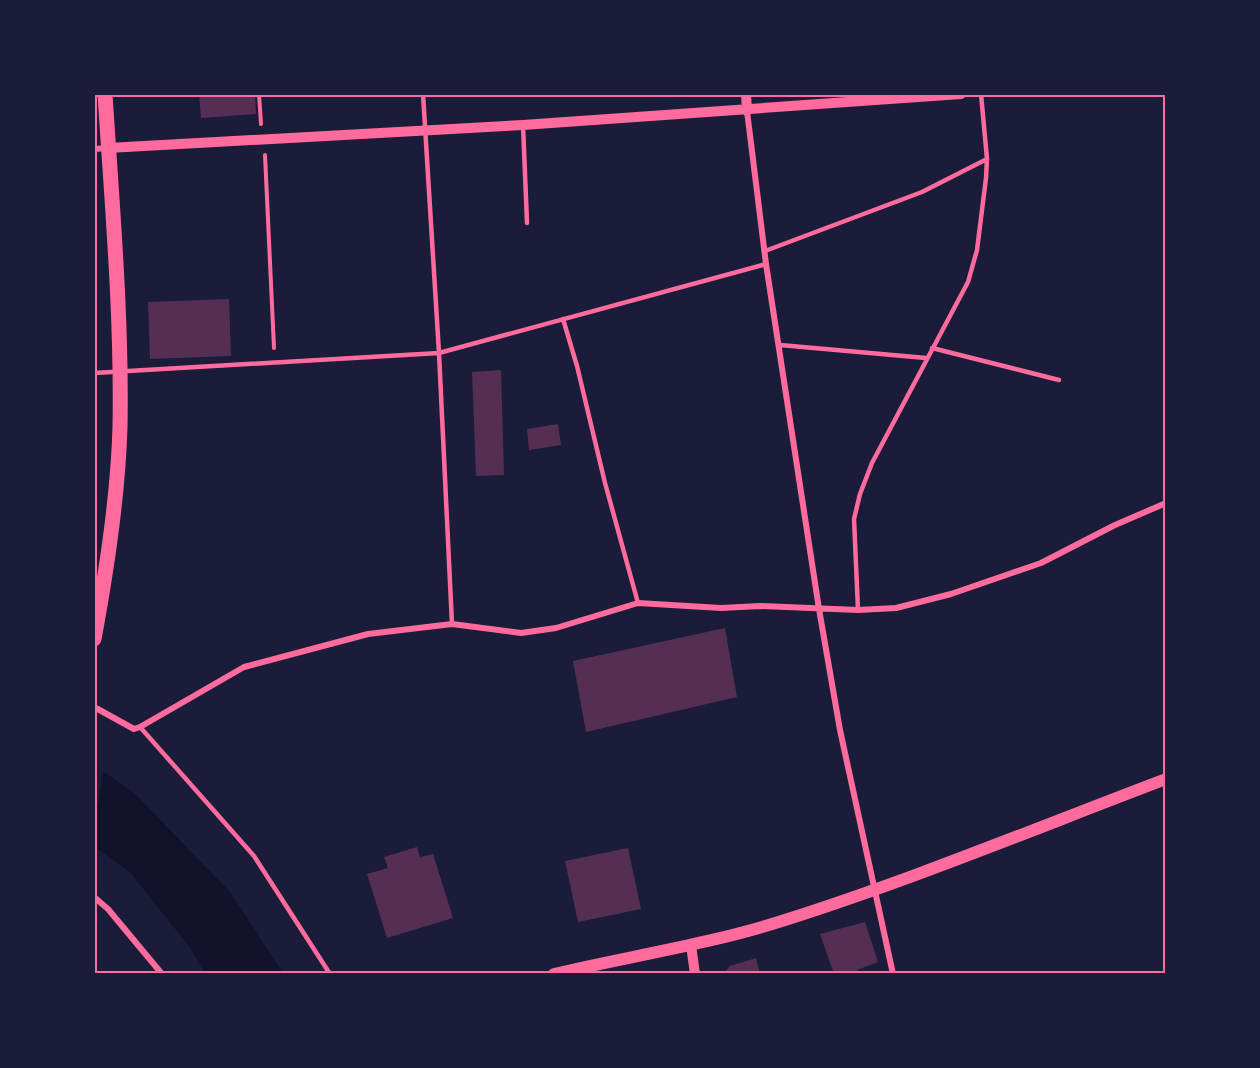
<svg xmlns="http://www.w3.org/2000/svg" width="1260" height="1068" viewBox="0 0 1260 1068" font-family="'Space Grotesk',sans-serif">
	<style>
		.water { fill: #12122b }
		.pier { fill: #1b1b3a }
		.building { fill: #542f53 }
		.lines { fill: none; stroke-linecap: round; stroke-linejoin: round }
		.path { stroke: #ff6b9d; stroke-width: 4 }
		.service { stroke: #ff6b9d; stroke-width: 4.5 }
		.minor { stroke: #ff6b9d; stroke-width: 6 }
		.tertiary { stroke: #ff6b9d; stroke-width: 10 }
		.secondary { stroke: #ff6b9d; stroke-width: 12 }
		.primary { stroke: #ff6b9d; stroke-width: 15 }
		.neatline { fill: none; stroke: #ff6b9d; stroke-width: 2 }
	</style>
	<rect width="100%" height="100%" fill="#1b1b3a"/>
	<path class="water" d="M 94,765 L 135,794 L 230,892 L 283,973 L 205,973 L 188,945 L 130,872 L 95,847 Z"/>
	<path class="pier" d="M 94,762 L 104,768 L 95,821 L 94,821 Z"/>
	<path class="building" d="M 199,94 L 255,94 L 256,114 L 201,118 Z
		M 229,299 L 231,356 L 150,359 L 148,302 Z
		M 501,370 L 504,475 L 476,476 L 472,372 Z
		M 558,424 L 561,445 L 529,450 L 527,429 Z
		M 725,628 L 737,697 L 586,732 L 573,661 Z
		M 417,847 L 420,857 L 433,854 L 453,918 L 387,938 L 367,874 L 388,868 L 384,857 Z
		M 628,848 L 641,909 L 578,922 L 565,861 Z
		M 865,922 L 878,962 L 857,970 L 857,974 L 834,974 L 820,934 Z
		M 756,958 L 760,974 L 723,974 L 730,966 Z"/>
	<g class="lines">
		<path class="path" d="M 259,94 L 261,124
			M 265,155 L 274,348"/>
		<path class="service" d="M 423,94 L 439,353 L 452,624
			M 523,125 L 527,223
			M 765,251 L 922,192 L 987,159
			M 563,319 L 577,366 L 605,483 L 638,603
			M 780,345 L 926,358
			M 932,348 L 1059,380
			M 94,373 L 439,353 L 766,264
			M 858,610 L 854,519 L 860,494 L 872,463 L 968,282 L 977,250 L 986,178 L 987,159 L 981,94
			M 140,727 L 254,856 L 330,974"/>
		<path class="minor" d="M 747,111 L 766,264 L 819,609 L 840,730 L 893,974
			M 94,149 L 108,148
			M 94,707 L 134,729 L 140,727 L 244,667 L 368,634 L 452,624 L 521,633 L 556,628 L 638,603 L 721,608 L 760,606 L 858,610 L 896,608 L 951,594 L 1041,563 L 1115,525 L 1166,503
			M 94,897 L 108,909 L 162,974"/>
		<path class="tertiary" d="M 746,94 L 747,111
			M 108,148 L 523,125 L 961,94
			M 691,945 L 695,974"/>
		<path class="secondary" d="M 554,974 C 631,956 710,944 785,920 C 914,879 1039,827 1166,779"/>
		<path class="primary" d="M 94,639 C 107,569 118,498 120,427 C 122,316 112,205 105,94"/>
	</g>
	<rect width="1260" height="1068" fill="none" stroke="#1b1b3a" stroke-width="192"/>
	<rect x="96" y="96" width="1068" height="876" class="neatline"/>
</svg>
